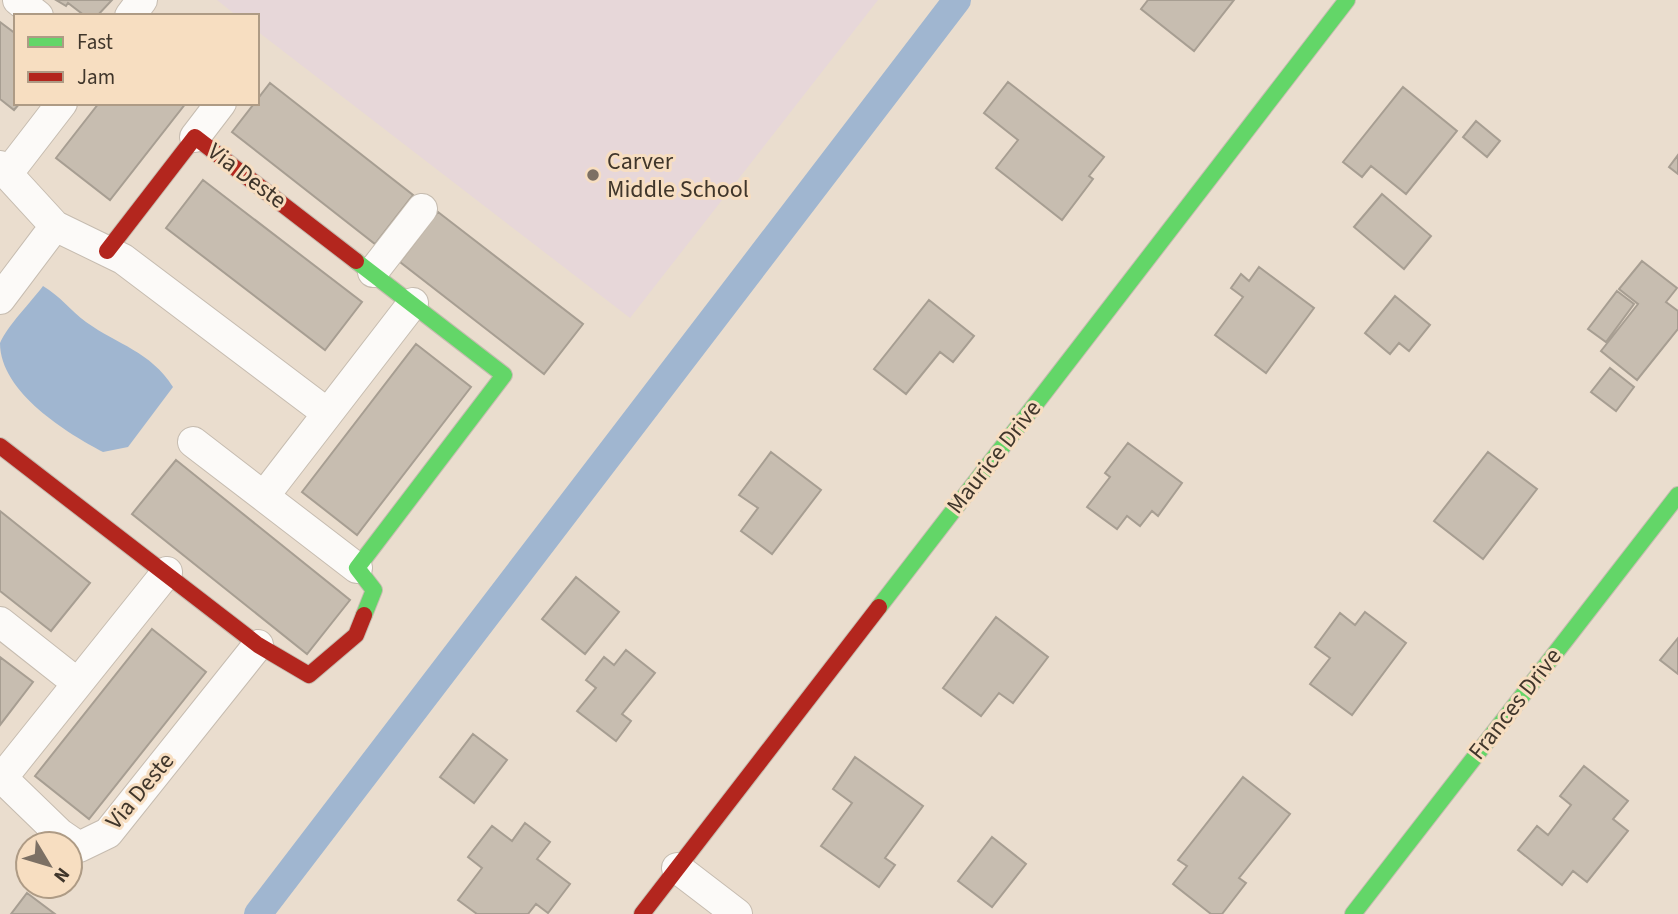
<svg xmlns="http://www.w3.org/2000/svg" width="1678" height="914" viewBox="0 0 1678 914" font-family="'Source Sans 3',sans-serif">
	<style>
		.education { fill: #e7d7d9 }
		.water { fill: #a0b6d0 }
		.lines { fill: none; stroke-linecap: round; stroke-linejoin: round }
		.canal { stroke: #a0b6d0; stroke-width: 28 }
		.building { fill: #c7bdb0; stroke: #a79e92; stroke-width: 2 }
		.street-casing { stroke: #c6bcb0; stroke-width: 32 }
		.fast-casing { stroke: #c6bcb0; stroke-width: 18 }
		.jam-casing { stroke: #c6bcb0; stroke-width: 18 }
		.street { stroke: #fcfaf8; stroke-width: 30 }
		.fast { stroke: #63d668; stroke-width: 16 }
		.jam { stroke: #b3261e; stroke-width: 16 }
		.poi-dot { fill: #7c7064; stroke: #f7dec1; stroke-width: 2.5 }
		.labels { text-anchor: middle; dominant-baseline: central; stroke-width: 6; stroke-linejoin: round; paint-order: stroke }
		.poi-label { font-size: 24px; fill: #40362b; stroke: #f7dec1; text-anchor: start }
		.street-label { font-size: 24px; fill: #40362b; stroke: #f7dec1 }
	</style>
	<rect width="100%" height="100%" fill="#eaddce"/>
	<path class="education" d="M 217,0 L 878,0 L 630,318 L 257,31 L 257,16 L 237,16 Z"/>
	<path class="water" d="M 43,286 C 60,296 70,310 86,322 C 118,345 150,351 173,387 L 128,447 L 103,452 C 69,434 0,393 0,343 C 7,326 32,301 43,286 Z"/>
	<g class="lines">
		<path class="canal" d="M 258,914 L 957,0"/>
	</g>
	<path class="building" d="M 56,0 L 112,0 L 97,16 L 85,16 L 68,3 L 66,6 Z
		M 1148,0 L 1234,0 L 1194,51 L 1141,9 Z
		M 0,22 L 16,34 L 16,103 L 20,103 L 14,110 L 0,99 Z
		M 1008,82 L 1104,157 L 1089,176 L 1093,179 L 1062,220 L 996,168 L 1018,140 L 984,113 Z
		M 270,83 L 413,195 L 375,244 L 232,132 Z
		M 1403,87 L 1457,131 L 1406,194 L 1371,166 L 1362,177 L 1343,162 Z
		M 99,103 L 186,103 L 110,200 L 56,158 Z
		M 1476,121 L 1500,141 L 1487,157 L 1463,137 Z
		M 1678,155 L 1678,174 L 1669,167 Z
		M 203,180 L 362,302 L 325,350 L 166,228 Z
		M 1382,194 L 1431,236 L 1404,269 L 1354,227 Z
		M 438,212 L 583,324 L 544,374 L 400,262 Z
		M 1642,261 L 1677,288 L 1666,302 L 1678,311 L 1678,329 L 1637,380 L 1601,351 L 1638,304 L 1619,289 Z
		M 1259,267 L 1314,308 L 1266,373 L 1215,335 L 1243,297 L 1231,288 L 1241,274 L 1249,281 Z
		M 1617,291 L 1634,304 L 1606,342 L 1588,329 Z
		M 1395,296 L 1430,325 L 1409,351 L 1399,343 L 1390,354 L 1365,333 Z
		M 929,300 L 974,336 L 953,362 L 940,352 L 906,394 L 874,369 Z
		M 416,344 L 471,387 L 357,535 L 302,492 Z
		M 1610,368 L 1634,387 L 1616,411 L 1591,392 Z
		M 1128,443 L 1182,483 L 1158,516 L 1152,511 L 1140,526 L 1127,516 L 1117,529 L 1087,507 L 1110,477 L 1105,473 Z
		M 771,452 L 821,490 L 772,554 L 741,531 L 758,508 L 739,495 Z
		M 1488,452 L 1537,489 L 1483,559 L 1434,521 Z
		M 176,460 L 350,600 L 307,654 L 132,514 Z
		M 0,511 L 90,583 L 51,631 L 0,591 Z
		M 576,577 L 619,612 L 585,654 L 542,619 Z
		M 1365,612 L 1406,643 L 1352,715 L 1310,684 L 1330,658 L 1315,647 L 1340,613 L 1355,625 Z
		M 996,617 L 1048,657 L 1013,703 L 999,693 L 981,716 L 943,688 Z
		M 152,629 L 206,672 L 89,819 L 35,776 Z
		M 1678,638 L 1678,674 L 1660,660 Z
		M 626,650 L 655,673 L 622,714 L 631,721 L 616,741 L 577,711 L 596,688 L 586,680 L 604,657 L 614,665 Z
		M 0,657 L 33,682 L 0,725 Z
		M 473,734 L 507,760 L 474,803 L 440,777 Z
		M 855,757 L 923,806 L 885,858 L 895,865 L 879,887 L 821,846 L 852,803 L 833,789 Z
		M 1584,766 L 1628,801 L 1613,819 L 1628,831 L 1587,882 L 1573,871 L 1562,885 L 1518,850 L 1537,826 L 1548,835 L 1571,805 L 1560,796 Z
		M 1243,777 L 1290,814 L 1239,878 L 1246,883 L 1222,914 L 1211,914 L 1173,884 L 1187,866 L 1178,860 Z
		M 525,823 L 550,842 L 537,859 L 570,884 L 548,913 L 536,904 L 528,914 L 477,914 L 458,900 L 482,868 L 468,857 L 492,826 L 512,841 Z
		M 992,837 L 1026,864 L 992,907 L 958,881 Z
		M 27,893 L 55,914 L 11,914 Z"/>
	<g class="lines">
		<g class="street-casing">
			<path id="street" d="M 18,0 L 38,16
				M 130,16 L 142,0
				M 195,137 L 221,103
				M 0,166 L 55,226 L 123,259 L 327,413
				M 8,173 L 62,103
				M 373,272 L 422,209
				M 0,299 L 55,226
				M 193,442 L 357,568
				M 264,496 L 413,303
				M 0,622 L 76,682
				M 0,776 L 60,834 L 79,847 L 108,833 L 258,645
				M 2,778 L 167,572
				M 677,868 L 737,914"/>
		</g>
		<g class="fast-casing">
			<path id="fast" d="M 356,261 L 504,375 L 357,568 L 374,590 L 364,615
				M 879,607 L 1347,0
				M 1353,914 L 1678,495"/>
		</g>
		<g class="jam-casing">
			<path id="jam" d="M 107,251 L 195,137 L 356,261
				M 0,446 L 258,645 L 309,675 L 356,635 L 364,615
				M 642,914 L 879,607"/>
		</g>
		<use href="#street" class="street"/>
		<use href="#fast" class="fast"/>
		<use href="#jam" class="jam"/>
	</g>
	<circle class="poi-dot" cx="593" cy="175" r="7"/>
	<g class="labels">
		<g class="poi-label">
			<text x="607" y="161">Carver<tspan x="607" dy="28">Middle School</tspan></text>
		</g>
		<g class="street-label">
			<text transform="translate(247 176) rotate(37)">Via Deste</text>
			<text transform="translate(994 457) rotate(-52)">Maurice Drive</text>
			<text transform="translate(1515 704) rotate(-52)">Frances Drive</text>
			<text transform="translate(140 791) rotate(-50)">Via Deste</text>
		</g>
	</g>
	<rect x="14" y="14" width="245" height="91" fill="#f7dec1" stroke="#ae9b85" stroke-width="2"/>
	<rect x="28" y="37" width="35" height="10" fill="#63d668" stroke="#ae9b85" stroke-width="2"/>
	<text x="77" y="49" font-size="21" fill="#40362b">Fast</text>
	<rect x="28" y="72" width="35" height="10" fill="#b3261e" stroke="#ae9b85" stroke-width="2"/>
	<text x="77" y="84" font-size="21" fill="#40362b">Jam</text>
	<g transform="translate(49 865) rotate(128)"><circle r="33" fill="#f7dec1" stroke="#ae9b85" stroke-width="2"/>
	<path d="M0-5L12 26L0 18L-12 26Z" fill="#7c7064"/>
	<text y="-10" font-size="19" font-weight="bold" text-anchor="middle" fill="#40362b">N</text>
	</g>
</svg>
